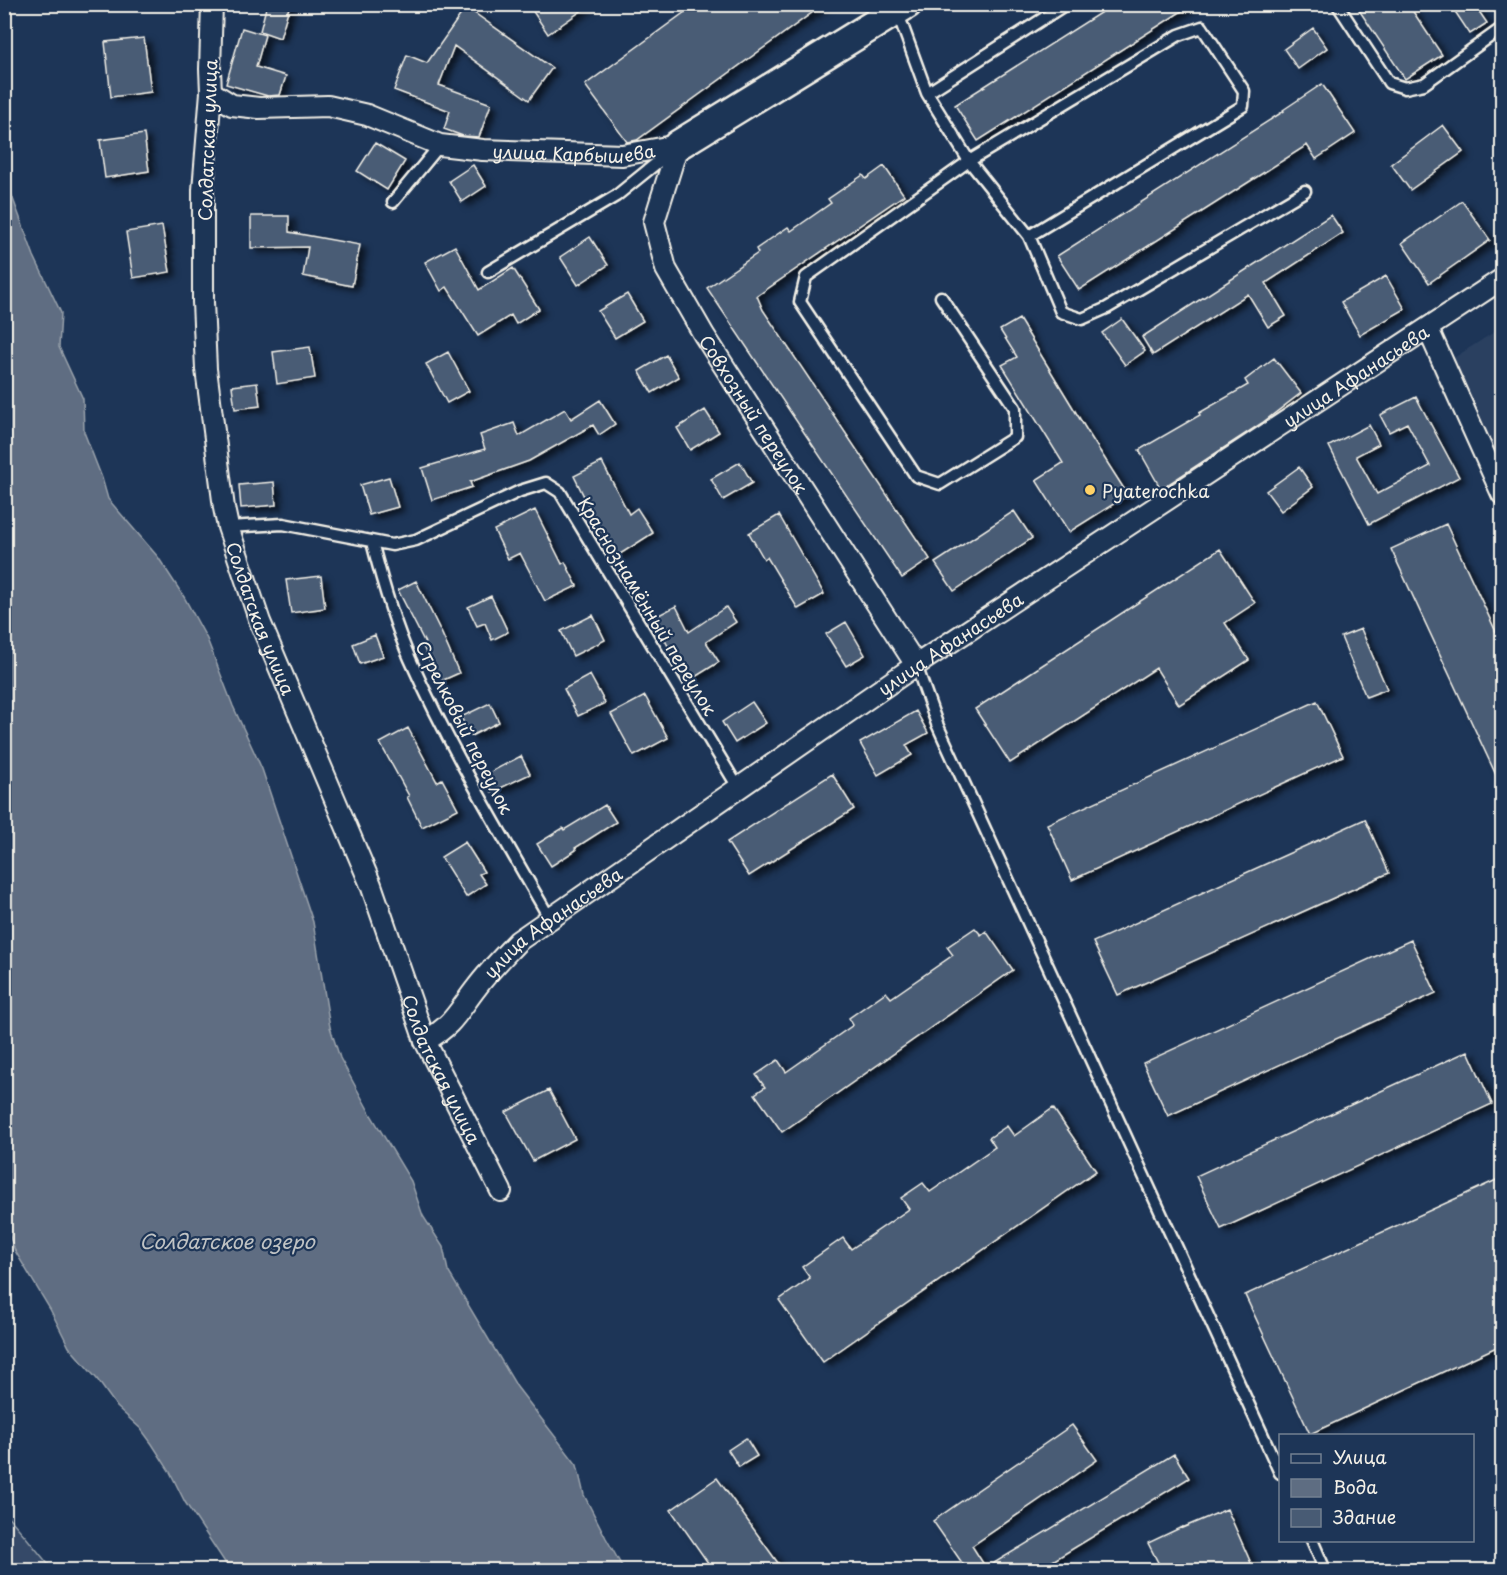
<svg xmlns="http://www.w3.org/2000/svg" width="1507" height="1575" viewBox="0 0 1507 1575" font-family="'Playpen Sans',sans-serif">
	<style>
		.built { fill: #2a4060 }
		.green { fill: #354a67; stroke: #949ea8; stroke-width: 1.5 }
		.water { fill: #5e6d82; stroke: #9aa2ab; stroke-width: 1.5 }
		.building { fill: #485b74; stroke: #f4f1e8; stroke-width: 1.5; filter: url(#shadow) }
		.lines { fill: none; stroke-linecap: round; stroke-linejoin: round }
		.lane-casing { stroke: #f4f1e8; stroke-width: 15 }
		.street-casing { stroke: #f4f1e8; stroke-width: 24 }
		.secondary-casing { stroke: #f4f1e8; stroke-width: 33 }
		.lane { stroke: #1d3557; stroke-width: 10 }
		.street { stroke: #1d3557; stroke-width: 20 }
		.secondary { stroke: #1d3557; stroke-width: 28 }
		.poi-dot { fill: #ffd166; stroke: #1d3557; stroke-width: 2 }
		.labels { text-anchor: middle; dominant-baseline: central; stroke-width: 4.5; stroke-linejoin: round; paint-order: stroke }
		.street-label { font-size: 18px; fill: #f4f1e8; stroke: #1d3557 }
		.poi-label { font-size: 18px; fill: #f4f1e8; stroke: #1d3557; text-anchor: start }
		.water-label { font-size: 20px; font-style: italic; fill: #c0c3c4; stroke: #1d3557 }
	</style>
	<defs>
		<filter id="shadow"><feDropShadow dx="6" dy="4" stdDeviation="3" flood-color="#0009"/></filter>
	</defs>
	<rect width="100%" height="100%" fill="#1d3557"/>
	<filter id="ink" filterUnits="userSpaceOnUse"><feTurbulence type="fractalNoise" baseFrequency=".0167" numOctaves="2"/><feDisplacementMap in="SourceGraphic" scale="12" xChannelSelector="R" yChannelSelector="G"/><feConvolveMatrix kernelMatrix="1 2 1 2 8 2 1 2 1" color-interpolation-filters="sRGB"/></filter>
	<g filter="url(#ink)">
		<path class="built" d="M 1502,327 L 1502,511 L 1432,372 Z"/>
		<path class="green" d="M 5,1513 L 25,1536 L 53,1570 L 5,1570 Z"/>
		<path class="water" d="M 5,177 L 34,256 L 61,313 L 59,347 L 83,399 L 84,432 L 102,478 L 108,499 L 158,557 L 184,597 L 207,639 L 233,706 L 262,769 L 313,922 L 330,1027 L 340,1058 L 371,1115 L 411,1181 L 423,1216 L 443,1247 L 448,1271 L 517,1387 L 577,1465 L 584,1495 L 606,1538 L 624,1570 L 230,1570 L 185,1502 L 170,1472 L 152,1444 L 141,1429 L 117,1407 L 97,1379 L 69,1347 L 50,1309 L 15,1251 L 8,1232 L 4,1228 Z"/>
		<path class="building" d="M 267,4 L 290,4 L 280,38 L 260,31 Z
			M 528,4 L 591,4 L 548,34 Z
			M 696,4 L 824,4 L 637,140 L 627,142 L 585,85 Z
			M 1114,4 L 1193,4 L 978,141 L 955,105 Z
			M 1355,4 L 1408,4 L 1442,55 L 1405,79 Z
			M 1450,4 L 1474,4 L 1487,23 L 1470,34 Z
			M 466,7 L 552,68 L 529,100 L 454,46 L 439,85 L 491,104 L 479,137 L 463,136 L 444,129 L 450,111 L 394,90 L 407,55 L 427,63 Z
			M 242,28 L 265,35 L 256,67 L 286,76 L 280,95 L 268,96 L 226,84 Z
			M 1313,28 L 1327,48 L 1298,69 L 1284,49 Z
			M 144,38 L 151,92 L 111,97 L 105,42 Z
			M 1322,84 L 1355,133 L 1316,159 L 1307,145 L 1079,290 L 1057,256 L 1284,111 L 1283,110 Z
			M 1443,125 L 1463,152 L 1410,190 L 1391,164 Z
			M 144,134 L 149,171 L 105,178 L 100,140 Z
			M 375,143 L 405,161 L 387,190 L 357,171 Z
			M 473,165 L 486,186 L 462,202 L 449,181 Z
			M 884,166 L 904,195 L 757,296 L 763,310 L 930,559 L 902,578 L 707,288 L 758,253 L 756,249 L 788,227 L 791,231 L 831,203 L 828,199 L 863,175 L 866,179 Z
			M 1462,201 L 1490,240 L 1429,283 L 1402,243 Z
			M 1331,215 L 1343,233 L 1266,283 L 1286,316 L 1268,327 L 1248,294 L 1153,355 L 1142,337 Z
			M 251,216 L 289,216 L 289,232 L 360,245 L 352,286 L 303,276 L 308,247 L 251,248 Z
			M 162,226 L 170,272 L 133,278 L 126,232 Z
			M 590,237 L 608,265 L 578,285 L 560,257 Z
			M 455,246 L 479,290 L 513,268 L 539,309 L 516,324 L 511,315 L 478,336 L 447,287 L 441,291 L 425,262 Z
			M 1386,276 L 1405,309 L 1360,335 L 1341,302 Z
			M 627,294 L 643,321 L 615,338 L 598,311 Z
			M 1019,319 L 1089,434 L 1128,495 L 1069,532 L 1036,480 L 1063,463 L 1002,365 L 1017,357 L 1000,330 Z
			M 1122,319 L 1145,351 L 1125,365 L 1102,333 Z
			M 310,347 L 315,378 L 277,384 L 273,352 Z
			M 448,352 L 469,391 L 447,403 L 426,364 Z
			M 666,355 L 679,377 L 652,393 L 639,371 Z
			M 1274,358 L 1301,393 L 1262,423 L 1161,489 L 1139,450 L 1200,415 L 1199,413 L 1248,385 L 1245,380 Z
			M 257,383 L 260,406 L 235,409 L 232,386 Z
			M 1416,397 L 1459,477 L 1369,524 L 1329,446 L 1369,425 L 1379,444 L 1356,456 L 1377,494 L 1430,466 L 1407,423 L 1389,432 L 1380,415 Z
			M 600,400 L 615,424 L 599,435 L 593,425 L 529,461 L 470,482 L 472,487 L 432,500 L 422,468 L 485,449 L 480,435 L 514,423 L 519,436 L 565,409 L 571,419 Z
			M 705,410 L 719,432 L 690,450 L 677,428 Z
			M 602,462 L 629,514 L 637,508 L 653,533 L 617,556 L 601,531 L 574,476 Z
			M 740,462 L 752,483 L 723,500 L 711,479 Z
			M 1299,467 L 1313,487 L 1281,511 L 1266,491 Z
			M 389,477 L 398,507 L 369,515 L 360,485 Z
			M 274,482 L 276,505 L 241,508 L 239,485 Z
			M 535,510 L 562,564 L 565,562 L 577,586 L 545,601 L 520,553 L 508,559 L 494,530 Z
			M 1014,511 L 1032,538 L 954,591 L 935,563 Z
			M 779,515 L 824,594 L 798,609 L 767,557 L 764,559 L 749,533 Z
			M 1446,524 L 1503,647 L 1503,790 L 1391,549 Z
			M 1220,549 L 1255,603 L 1225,623 L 1249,660 L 1179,705 L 1156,668 L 1010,763 L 975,709 Z
			M 321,576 L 325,608 L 291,613 L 286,580 Z
			M 416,581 L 442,634 L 459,673 L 439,682 L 422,644 L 425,643 L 398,590 Z
			M 491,596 L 508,632 L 492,640 L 485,623 L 477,626 L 468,607 Z
			M 676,606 L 689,632 L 726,607 L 736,622 L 706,642 L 719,662 L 687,682 L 673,660 L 675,659 L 653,618 Z
			M 593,615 L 605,640 L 573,656 L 561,631 Z
			M 846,622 L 865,655 L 846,666 L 826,634 Z
			M 1361,629 L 1387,689 L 1366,697 L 1341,637 Z
			M 375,635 L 383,656 L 360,664 L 353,644 Z
			M 590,675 L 605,703 L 578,716 L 564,689 Z
			M 645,696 L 668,738 L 634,756 L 611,714 Z
			M 1317,701 L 1343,756 L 1072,880 L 1047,824 Z
			M 752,702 L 766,723 L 735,743 L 722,722 Z
			M 490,703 L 499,722 L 471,736 L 461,717 Z
			M 916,711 L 928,733 L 906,745 L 912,755 L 878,775 L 860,743 Z
			M 408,728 L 437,782 L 442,779 L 458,809 L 422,827 L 407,797 L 409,796 L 380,743 Z
			M 521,756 L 530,774 L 492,792 L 483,776 Z
			M 832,774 L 854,809 L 749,876 L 727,842 Z
			M 605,805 L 616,822 L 575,848 L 576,850 L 551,866 L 537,844 L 563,828 L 564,830 Z
			M 1365,819 L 1389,873 L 1118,995 L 1093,942 Z
			M 465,842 L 484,872 L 479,874 L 486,884 L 466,897 L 441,857 Z
			M 975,928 L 981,935 L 986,931 L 1013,970 L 782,1132 L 755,1094 L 765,1087 L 756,1075 L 778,1060 L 786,1072 L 853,1025 L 849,1018 L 886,992 L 891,998 L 953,955 L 947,947 Z
			M 1411,940 L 1436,993 L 1168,1116 L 1143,1063 Z
			M 1468,1051 L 1492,1104 L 1221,1229 L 1196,1176 Z
			M 549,1090 L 575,1139 L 533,1161 L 506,1112 Z
			M 1053,1108 L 1096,1171 L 823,1362 L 779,1300 L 810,1278 L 802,1267 L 843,1238 L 851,1249 L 909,1209 L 901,1198 L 923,1183 L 930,1192 L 995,1147 L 989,1138 L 1007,1126 L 1014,1136 Z
			M 1503,1177 L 1503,1344 L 1310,1434 L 1245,1295 Z
			M 1072,1425 L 1097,1460 L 972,1546 L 986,1568 L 1174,1454 L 1189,1478 L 1038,1570 L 967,1570 L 933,1521 Z
			M 746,1438 L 757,1456 L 739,1467 L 728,1450 Z
			M 717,1478 L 783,1570 L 713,1570 L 671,1510 Z
			M 1227,1509 L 1254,1570 L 1162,1570 L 1148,1543 L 1182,1527 L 1182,1528 Z"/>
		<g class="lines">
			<g class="lane-casing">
				<path id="lane" d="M 1066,4 L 927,93 L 969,161 L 1029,236 L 1061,312 L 1082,319 L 1107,308 L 1305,191
					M 1337,4 L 1389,83 L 1405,88 L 1424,84 L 1502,28
					M 897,11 L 927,93
					M 393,202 L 440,145
					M 488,272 L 616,196 L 674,149
					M 941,297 L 1015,408 L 1015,437 L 940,484 L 916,476 L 800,302 L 806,277 L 969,161 L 1179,35 L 1202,27 L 1244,91 L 1243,106 L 1029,236
					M 228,527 L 283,524 L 392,545 L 416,540 L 520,491 L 546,483 L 560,492 L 739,789
					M 372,542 C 382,581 393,621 410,659 C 450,749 501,833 550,919
					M 916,665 L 937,724 L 1280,1473
					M 1312,1540 L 1325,1570"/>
			</g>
			<g class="street-casing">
				<g id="street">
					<path id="s1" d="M 212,4 L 210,69 L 211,92 L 203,190 L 203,302 L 206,369 L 224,508 L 228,527 L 260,622 L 371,885 L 425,1041 L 501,1191"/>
					<path id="s2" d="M 211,92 L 232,105 L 259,108 L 328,106 L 367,115 L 440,145 L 483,150 L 622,155 L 678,145 L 654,222 L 666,269 L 704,335 L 916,665"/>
					<path d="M 1428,329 L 1502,494"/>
					<path id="s3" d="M 425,1041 C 454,1025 458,1011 477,987 C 489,971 504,956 518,941 L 916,665 L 1502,279"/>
				</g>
			</g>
			<g class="secondary-casing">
				<path id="secondary" d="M 678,145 L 907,4"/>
			</g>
			<use href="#lane" class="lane"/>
			<use href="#street" class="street"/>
			<use href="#secondary" class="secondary"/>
		</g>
	</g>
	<circle class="poi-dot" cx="1090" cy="490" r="6"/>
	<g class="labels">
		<g class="street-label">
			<text transform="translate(207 140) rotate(-88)">Солдатская улица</text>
			<text stroke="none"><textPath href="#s2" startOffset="374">улица Карбышева</textPath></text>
			<text stroke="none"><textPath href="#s3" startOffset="1148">улица Афанасьева</textPath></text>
			<text stroke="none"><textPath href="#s2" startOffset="778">Совхозный переулок</textPath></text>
			<text transform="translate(648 606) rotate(59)">Краснознамённый переулок</text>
			<text stroke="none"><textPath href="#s1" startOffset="622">Солдатская улица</textPath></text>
			<text stroke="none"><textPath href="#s3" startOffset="662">улица Афанасьева</textPath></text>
			<text transform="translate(465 727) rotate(63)">Стрелковый переулок</text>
			<text stroke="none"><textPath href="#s3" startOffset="176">улица Афанасьева</textPath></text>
			<text stroke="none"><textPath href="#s1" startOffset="1108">Солдатская улица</textPath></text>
		</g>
		<g class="poi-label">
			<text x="1102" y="490">Pyaterochka</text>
		</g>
		<g class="water-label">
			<text x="227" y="1241">Солдатское озеро</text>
		</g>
	</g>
	<rect width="1507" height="1575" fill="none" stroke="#1d3557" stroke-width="24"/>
	<rect x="12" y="12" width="1483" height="1551" fill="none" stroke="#f4f1e8" stroke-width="2" filter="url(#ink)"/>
	<rect x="1279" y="1434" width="195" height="108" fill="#1d3557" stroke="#738091" stroke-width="1.5"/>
	<rect x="1291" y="1454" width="30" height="9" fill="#1d3557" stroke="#738091" stroke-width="1.5"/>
	<text x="1333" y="1464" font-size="18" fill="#f4f1e8">Улица</text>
	<rect x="1291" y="1479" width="30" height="18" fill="#5e6d82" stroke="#738091" stroke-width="1.5"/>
	<text x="1333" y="1494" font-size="18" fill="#f4f1e8">Вода</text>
	<rect x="1291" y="1509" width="30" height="18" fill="#485b74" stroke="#738091" stroke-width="1.5"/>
	<text x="1333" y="1524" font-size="18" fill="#f4f1e8">Здание</text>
</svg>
